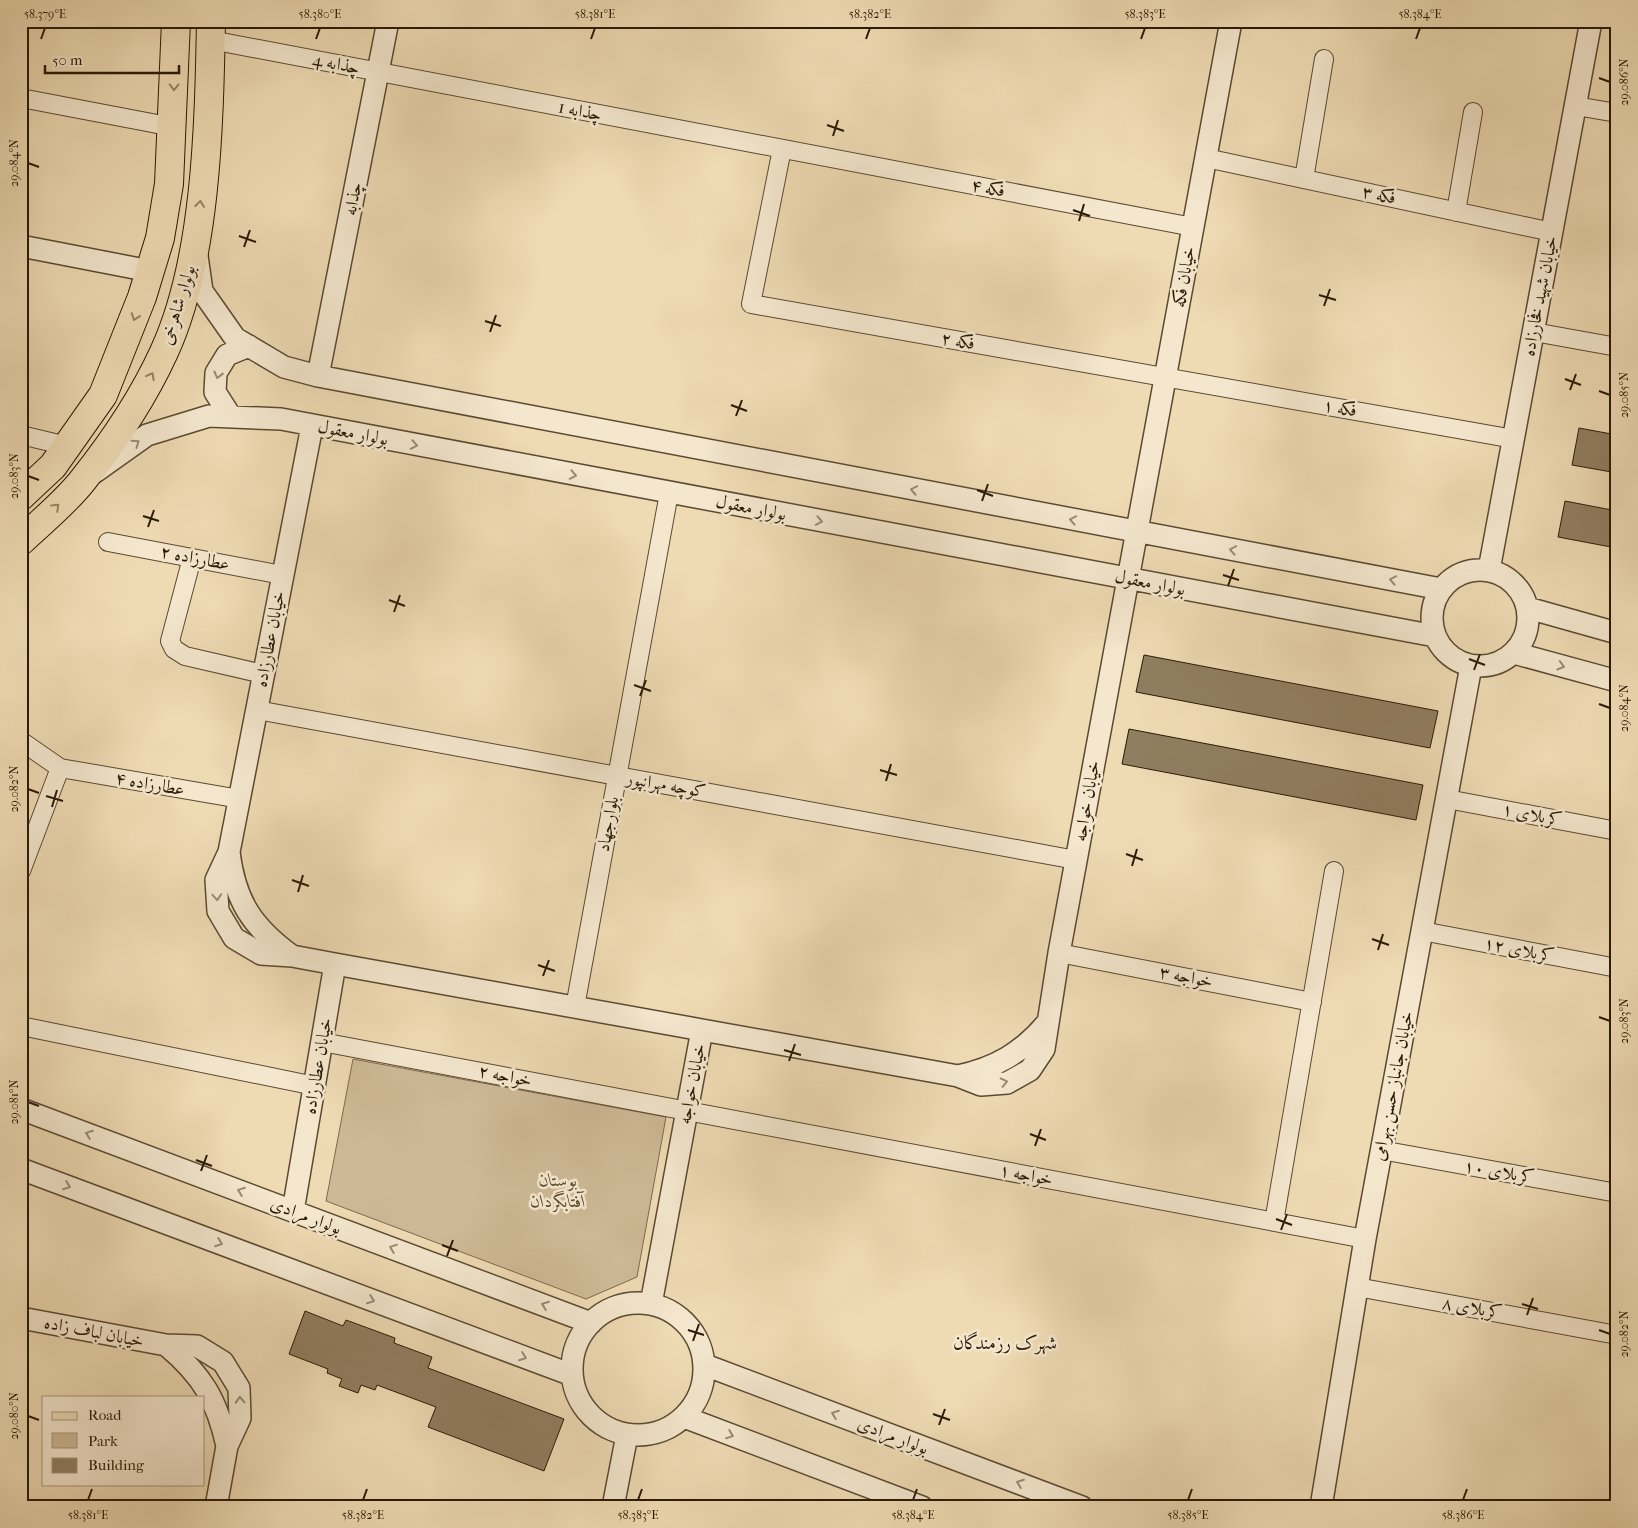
<svg xmlns="http://www.w3.org/2000/svg" width="1638" height="1528" viewBox="0 0 1638 1528" font-family="'IM FELL French Canon',Amiri,serif">
	<style>
		.green { fill: #cdb996; stroke: #7c6a4e }
		.building { fill: #907e60; stroke: #2a1a06 }
		.lines { fill: none; stroke-linecap: round; stroke-linejoin: round }
		.minor-casing { stroke: #5b4a31; stroke-width: 20 }
		.tertiary-casing { stroke: #5b4a31; stroke-width: 24 }
		.primary-casing { stroke: #2a1a06; stroke-width: 30 }
		.minor { stroke: #f4e7ce; stroke-width: 18 }
		.tertiary { stroke: #f4e7ce; stroke-width: 21 }
		.primary { stroke: #eedab3; stroke-width: 28 }
		.oneway { stroke: #968465 }
		.oneway2 { stroke: #998b74 }
		.ticks { fill: none; stroke: #2a1a06; stroke-width: 2 }
		.labels { text-anchor: middle; dominant-baseline: central; stroke-width: 5; stroke-linejoin: round; paint-order: stroke }
		.street-label { font-size: 18px; fill: #2a1a06; stroke: #f4e7ce }
		.park-label { font-size: 18px; font-style: italic; fill: #5b4a31; stroke: #f4e7ce }
		.neighbourhood-label { font-size: 19px; fill: #2a1a06; stroke: #f4e7ce }
		.neatline { fill: none; stroke: #2a1a06; stroke-width: 2 }
		.ticks-label { font-size: 12px; text-anchor: middle; fill: #2a1a06 }
	</style>
	<rect width="100%" height="100%" fill="#eedab3"/>
	<filter id="stains"><feTurbulence type="fractalNoise" baseFrequency=".004" numOctaves="4"/><feColorMatrix values="0 0 0 0 .2 0 0 0 0 .09 0 0 0 0 .02 0 0 0 .5 -.17"/></filter>
	<radialGradient id="worn" r=".72"><stop offset=".6" stop-color="#630" stop-opacity="0"/><stop offset="1" stop-color="#630" stop-opacity=".3"/></radialGradient>
	<path class="green" d="M 353,1059 L 666,1117 L 637,1277 L 586,1299 L 326,1201 Z"/>
	<path class="building" d="M 1579,428 L 1617,435 L 1617,473 L 1572,465 Z
		M 1565,501 L 1617,511 L 1617,542 L 1612,541 L 1611,547 L 1558,537 Z
		M 1144,655 L 1438,711 L 1430,748 L 1136,692 Z
		M 1129,729 L 1423,785 L 1416,820 L 1122,764 Z
		M 305,1311 L 343,1326 L 346,1320 L 395,1338 L 394,1343 L 432,1357 L 428,1368 L 564,1419 L 544,1471 L 428,1427 L 436,1407 L 377,1385 L 375,1390 L 361,1385 L 358,1393 L 339,1386 L 342,1379 L 327,1373 L 328,1369 L 289,1354 Z"/>
	<g class="lines">
		<g class="minor-casing">
			<path id="minor" d="M 211,40 L 1193,227
				M 21,98 L 173,127
				M 1576,106 L 1617,113
				M 782,149 L 751,304 L 1514,439
				M 1206,158 L 1552,232
				M 1304,179 L 1324,59
				M 1456,212 L 1473,112
				M 1534,332 L 1617,347
				M 21,435 L 67,446
				M 108,542 L 282,575
				M 192,558 L 170,641 L 174,649 L 185,656 L 263,674
				M 257,710 L 1076,860
				M 21,741 L 60,768 L 240,799
				M 1447,799 L 1617,831
				M 21,871 L 60,768
				M 1422,931 L 1617,968
				M 1059,953 L 1312,1002
				M 575,1007 L 669,493
				M 21,1026 L 315,1086
				M 322,1042 L 1365,1239
				M 1381,1150 L 1617,1193
				M 1274,1222 L 1334,871
				M 1357,1287 L 1617,1335"/>
		</g>
		<g class="tertiary-casing">
			<path id="tertiary" d="M 21,246 L 150,271
				M 197,256 L 202,291 L 235,338 L 284,367 L 318,376 L 1441,589
				M 318,376 L 388,21
				M 231,417 L 215,392 L 216,373 L 227,355 L 249,346
				M 95,472 L 147,435 L 209,416 L 281,419 L 1435,636
				M1432 618a48 48 0 1 1 96 0a48 48 0 1 1-96 0Z
				M 1489,570 L 1591,21
				M 1528,608 L 1617,633
				M 1514,653 L 1617,681
				M 229,852 C 235,901 252,927 292,956
				M 335,964 L 702,1030
				M 958,1076 C 995,1068 1022,1053 1047,1023
				M 21,1109 L 591,1323
				M 21,1169 L 572,1375
				M 293,1211 L 335,964 L 292,956 L 261,954 L 234,938 L 218,911 L 216,880 L 229,852 L 312,426
				M572 1369a66 66 0 1 1 132 0a66 66 0 1 1-132 0Z
				M 651,1304 L 702,1030 L 958,1076 L 981,1085 L 1007,1083 L 1030,1070 L 1044,1049 L 1059,953 L 1231,21
				M 21,1318 L 166,1345 L 197,1346 L 223,1362 L 239,1388 L 240,1418 L 227,1446 L 216,1507
				M 166,1345 C 202,1375 217,1400 227,1446
				M 705,1365 L 1082,1507
				M 684,1417 L 922,1507
				M 613,1507 L 627,1435
				M 1321,1507 L 1365,1239 L 1471,666"/>
		</g>
		<g class="primary-casing">
			<path id="primary" d="M 21,496 L 53,466 L 103,395 L 142,297 L 160,238 L 169,184 L 176,21
				M 21,541 C 42,521 66,502 83,480 C 114,441 143,398 164,352 C 207,259 209,123 211,21"/>
		</g>
		<use href="#minor" class="minor"/>
		<use href="#tertiary" class="tertiary"/>
		<use href="#primary" class="primary"/>
	</g>
	<defs><path id="oneway-chevron" d="M-2-3.5L2.5 0L-2 3.5" fill="none" stroke-width="1.6" stroke-linecap="round" stroke-linejoin="round" transform="scale(1.25)"/></defs>
	<g class="oneway">
		<use href="#oneway-chevron" transform="translate(174 87) rotate(91)"/>
		<use href="#oneway-chevron" transform="translate(200 204) rotate(-83)"/>
		<use href="#oneway-chevron" transform="translate(135 317) rotate(110)"/>
		<use href="#oneway-chevron" transform="translate(151 376) rotate(-62)"/>
		<use href="#oneway-chevron" transform="translate(56 507) rotate(-44)"/>
	</g>
	<g class="oneway2">
		<use href="#oneway-chevron" transform="translate(218 375) rotate(104)"/>
		<use href="#oneway-chevron" transform="translate(136 443) rotate(-35)"/>
		<use href="#oneway-chevron" transform="translate(414 445) rotate(11)"/>
		<use href="#oneway-chevron" transform="translate(573 475) rotate(11)"/>
		<use href="#oneway-chevron" transform="translate(914 490) rotate(-169)"/>
		<use href="#oneway-chevron" transform="translate(1073 520) rotate(-169)"/>
		<use href="#oneway-chevron" transform="translate(819 521) rotate(11)"/>
		<use href="#oneway-chevron" transform="translate(1233 550) rotate(-169)"/>
		<use href="#oneway-chevron" transform="translate(1393 580) rotate(-169)"/>
		<use href="#oneway-chevron" transform="translate(1561 666) rotate(16)"/>
		<use href="#oneway-chevron" transform="translate(217 897) rotate(86)"/>
		<use href="#oneway-chevron" transform="translate(1004 1082) rotate(-13)"/>
		<use href="#oneway-chevron" transform="translate(89 1134) rotate(-159)"/>
		<use href="#oneway-chevron" transform="translate(67 1186) rotate(21)"/>
		<use href="#oneway-chevron" transform="translate(241 1191) rotate(-159)"/>
		<use href="#oneway-chevron" transform="translate(219 1243) rotate(21)"/>
		<use href="#oneway-chevron" transform="translate(393 1248) rotate(-159)"/>
		<use href="#oneway-chevron" transform="translate(371 1300) rotate(21)"/>
		<use href="#oneway-chevron" transform="translate(545 1305) rotate(-159)"/>
		<use href="#oneway-chevron" transform="translate(523 1357) rotate(21)"/>
		<use href="#oneway-chevron" transform="translate(240 1400) rotate(-92)"/>
		<use href="#oneway-chevron" transform="translate(835 1414) rotate(-159)"/>
		<use href="#oneway-chevron" transform="translate(730 1435) rotate(21)"/>
		<use href="#oneway-chevron" transform="translate(1020 1483) rotate(-159)"/>
	</g>
	<path class="ticks" d="M 41,39 L 45,28M 316,39 L 320,28M 591,39 L 595,28M 866,39 L 870,28M 1141,39 L 1145,28M 1416,39 L 1420,28M 1599,78 L 1610,82M 827,125 L 844,131M 833,136 L 838,120M 28,163 L 39,167M 1073,210 L 1090,216M 1079,221 L 1084,204M 239,236 L 256,242M 244,247 L 250,230M 1319,295 L 1336,300M 1324,306 L 1330,289M 485,321 L 501,326M 490,332 L 496,315M 1565,379 L 1581,385M 1570,390 L 1576,374M 1599,391 L 1610,395M 731,405 L 747,411M 736,416 L 742,400M 28,476 L 39,480M 977,490 L 993,496M 982,501 L 988,484M 143,516 L 159,521M 148,527 L 154,510M 1223,575 L 1239,580M 1228,586 L 1234,569M 389,600 L 405,606M 394,612 L 400,595M 1469,659 L 1485,665M 1474,670 L 1480,654M 634,685 L 651,691M 640,696 L 646,680M 1599,704 L 1610,708M 880,770 L 897,775M 886,781 L 891,764M 28,789 L 39,793M 46,796 L 63,801M 52,807 L 57,790M 1126,854 L 1143,860M 1132,866 L 1137,849M 292,880 L 309,886M 298,892 L 303,875M 1372,939 L 1389,945M 1378,950 L 1383,934M 538,965 L 555,971M 543,976 L 549,960M 1599,1017 L 1610,1021M 784,1050 L 801,1055M 789,1061 L 795,1044M 28,1102 L 39,1106M 1030,1134 L 1046,1140M 1035,1146 L 1041,1129M 196,1160 L 212,1166M 201,1171 L 207,1155M 1276,1219 L 1292,1225M 1281,1230 L 1287,1214M 442,1245 L 458,1251M 447,1256 L 453,1240M 1522,1304 L 1538,1309M 1527,1315 L 1533,1298M 688,1330 L 704,1335M 1599,1330 L 1610,1334M 693,1341 L 699,1324M 933,1414 L 950,1420M 28,1416 L 39,1420M 939,1425 L 945,1409M 88,1500 L 92,1489M 363,1500 L 367,1489M 638,1500 L 642,1489M 913,1500 L 917,1489M 1188,1500 L 1192,1489M 1463,1500 L 1467,1489"/>
	<g class="labels">
		<g class="street-label">
			<text transform="translate(336 64) rotate(11)">چذابه 4</text>
			<text transform="translate(580 111) rotate(11)">چذابه 1</text>
			<text transform="translate(988 188) rotate(11)">فکه ۴</text>
			<text transform="translate(1379 195) rotate(12)">فکه ۳</text>
			<text transform="translate(353 199) rotate(-79)">چذابه</text>
			<text transform="translate(1184 277) rotate(-80)">خیابان فکه</text>
			<text transform="translate(1540 296) rotate(-79)">خیابان شهید فخارزاده</text>
			<text transform="translate(178 305) rotate(-73)">بولوار شاهرخی</text>
			<text transform="translate(958 341) rotate(10)">فکه ۲</text>
			<text transform="translate(1340 408) rotate(10)">فکه ۱</text>
			<text transform="translate(353 433) rotate(11)">بولوار معقول</text>
			<text transform="translate(751 508) rotate(11)">بولوار معقول</text>
			<text transform="translate(195 558) rotate(11)">عطارزاده ۲</text>
			<text transform="translate(1150 583) rotate(11)">بولوار معقول</text>
			<text transform="translate(270 639) rotate(-79)">خیابان عطارزاده</text>
			<text transform="translate(150 784) rotate(10)">عطارزاده ۴</text>
			<text transform="translate(666 785) rotate(10)">کوچه مهرانپور</text>
			<text transform="translate(1087 801) rotate(-80)">خیابان خواجه</text>
			<text transform="translate(1532 815) rotate(11)">کربلای ۱</text>
			<text transform="translate(608 824) rotate(-80)">بلوارجهاد</text>
			<text transform="translate(1519 950) rotate(11)">کربلای ۱۲</text>
			<text transform="translate(1186 977) rotate(11)">خواجه ۳</text>
			<text transform="translate(318 1066) rotate(-80)">خیابان عطارزاده</text>
			<text transform="translate(505 1076) rotate(11)">خواجه ۲</text>
			<text transform="translate(692 1084) rotate(-79)">خیابان خواجه</text>
			<text transform="translate(1393 1086) rotate(-79)">خیابان جانباز حسن بهرامی</text>
			<text transform="translate(1499 1172) rotate(10)">کربلای ۱۰</text>
			<text transform="translate(1026 1175) rotate(11)">خواجه ۱</text>
			<text transform="translate(306 1216) rotate(21)">بولوار مرادی</text>
			<text transform="translate(1472 1308) rotate(10)">کربلای ۸</text>
			<text transform="translate(94 1332) rotate(11)">خیابان لباف زاده</text>
			<text transform="translate(893 1436) rotate(21)">بولوار مرادی</text>
		</g>
		<g class="park-label">
			<text x="558" y="1180">بوستان<tspan x="558" dy="21">آفتابگردان</tspan></text>
		</g>
		<g class="neighbourhood-label">
			<text x="1005" y="1343">شهرک رزمندگان</text>
		</g>
	</g>
	<rect width="1638" height="1528" fill="none" stroke="#eedab3" stroke-width="55"/>
	<rect x="42" y="1396" width="162" height="90" fill="#f4e7ce" stroke="#a3957e"/>
	<rect x="52" y="1412" width="25" height="8" fill="#eedab3" stroke="#a3957e"/>
	<text x="88" y="1420" font-size="15" fill="#2a1a06">Road</text>
	<rect x="52" y="1433" width="25" height="15" fill="#cdb996" stroke="#a3957e"/>
	<text x="88" y="1446" font-size="15" fill="#2a1a06">Park</text>
	<rect x="52" y="1458" width="25" height="15" fill="#907e60" stroke="#a3957e"/>
	<text x="88" y="1470" font-size="15" fill="#2a1a06">Building</text>
	<path d="M45 65v8h134v-8" fill="none" stroke="#2a1a06" stroke-width="2.5"/>
	<text x="52" y="65" font-size="15" fill="#2a1a06" stroke="#f4e7ce" stroke-width="4" paint-order="stroke">50 m</text>
	<rect x="28" y="28" width="1582" height="1472" class="neatline"/>
	<g class="ticks-label">
		<text x="45" y="18">58.379°E</text>
		<text x="320" y="18">58.380°E</text>
		<text x="595" y="18">58.381°E</text>
		<text x="870" y="18">58.382°E</text>
		<text x="1145" y="18">58.383°E</text>
		<text x="1420" y="18">58.384°E</text>
		<text transform="translate(1624 82) rotate(-90)" y="4">29.086°N</text>
		<text transform="translate(14 163) rotate(-90)" y="4">29.084°N</text>
		<text transform="translate(1624 395) rotate(-90)" y="4">29.085°N</text>
		<text transform="translate(14 476) rotate(-90)" y="4">29.083°N</text>
		<text transform="translate(1624 708) rotate(-90)" y="4">29.084°N</text>
		<text transform="translate(14 789) rotate(-90)" y="4">29.082°N</text>
		<text transform="translate(1624 1021) rotate(-90)" y="4">29.083°N</text>
		<text transform="translate(14 1102) rotate(-90)" y="4">29.081°N</text>
		<text transform="translate(1624 1334) rotate(-90)" y="4">29.082°N</text>
		<text transform="translate(14 1416) rotate(-90)" y="4">29.080°N</text>
		<text x="88" y="1519">58.381°E</text>
		<text x="363" y="1519">58.382°E</text>
		<text x="638" y="1519">58.383°E</text>
		<text x="913" y="1519">58.384°E</text>
		<text x="1188" y="1519">58.385°E</text>
		<text x="1463" y="1519">58.386°E</text>
	</g>
	<rect width="100%" height="100%" filter="url(#stains)"/>
	<rect width="100%" height="100%" fill="url(#worn)"/>
</svg>
